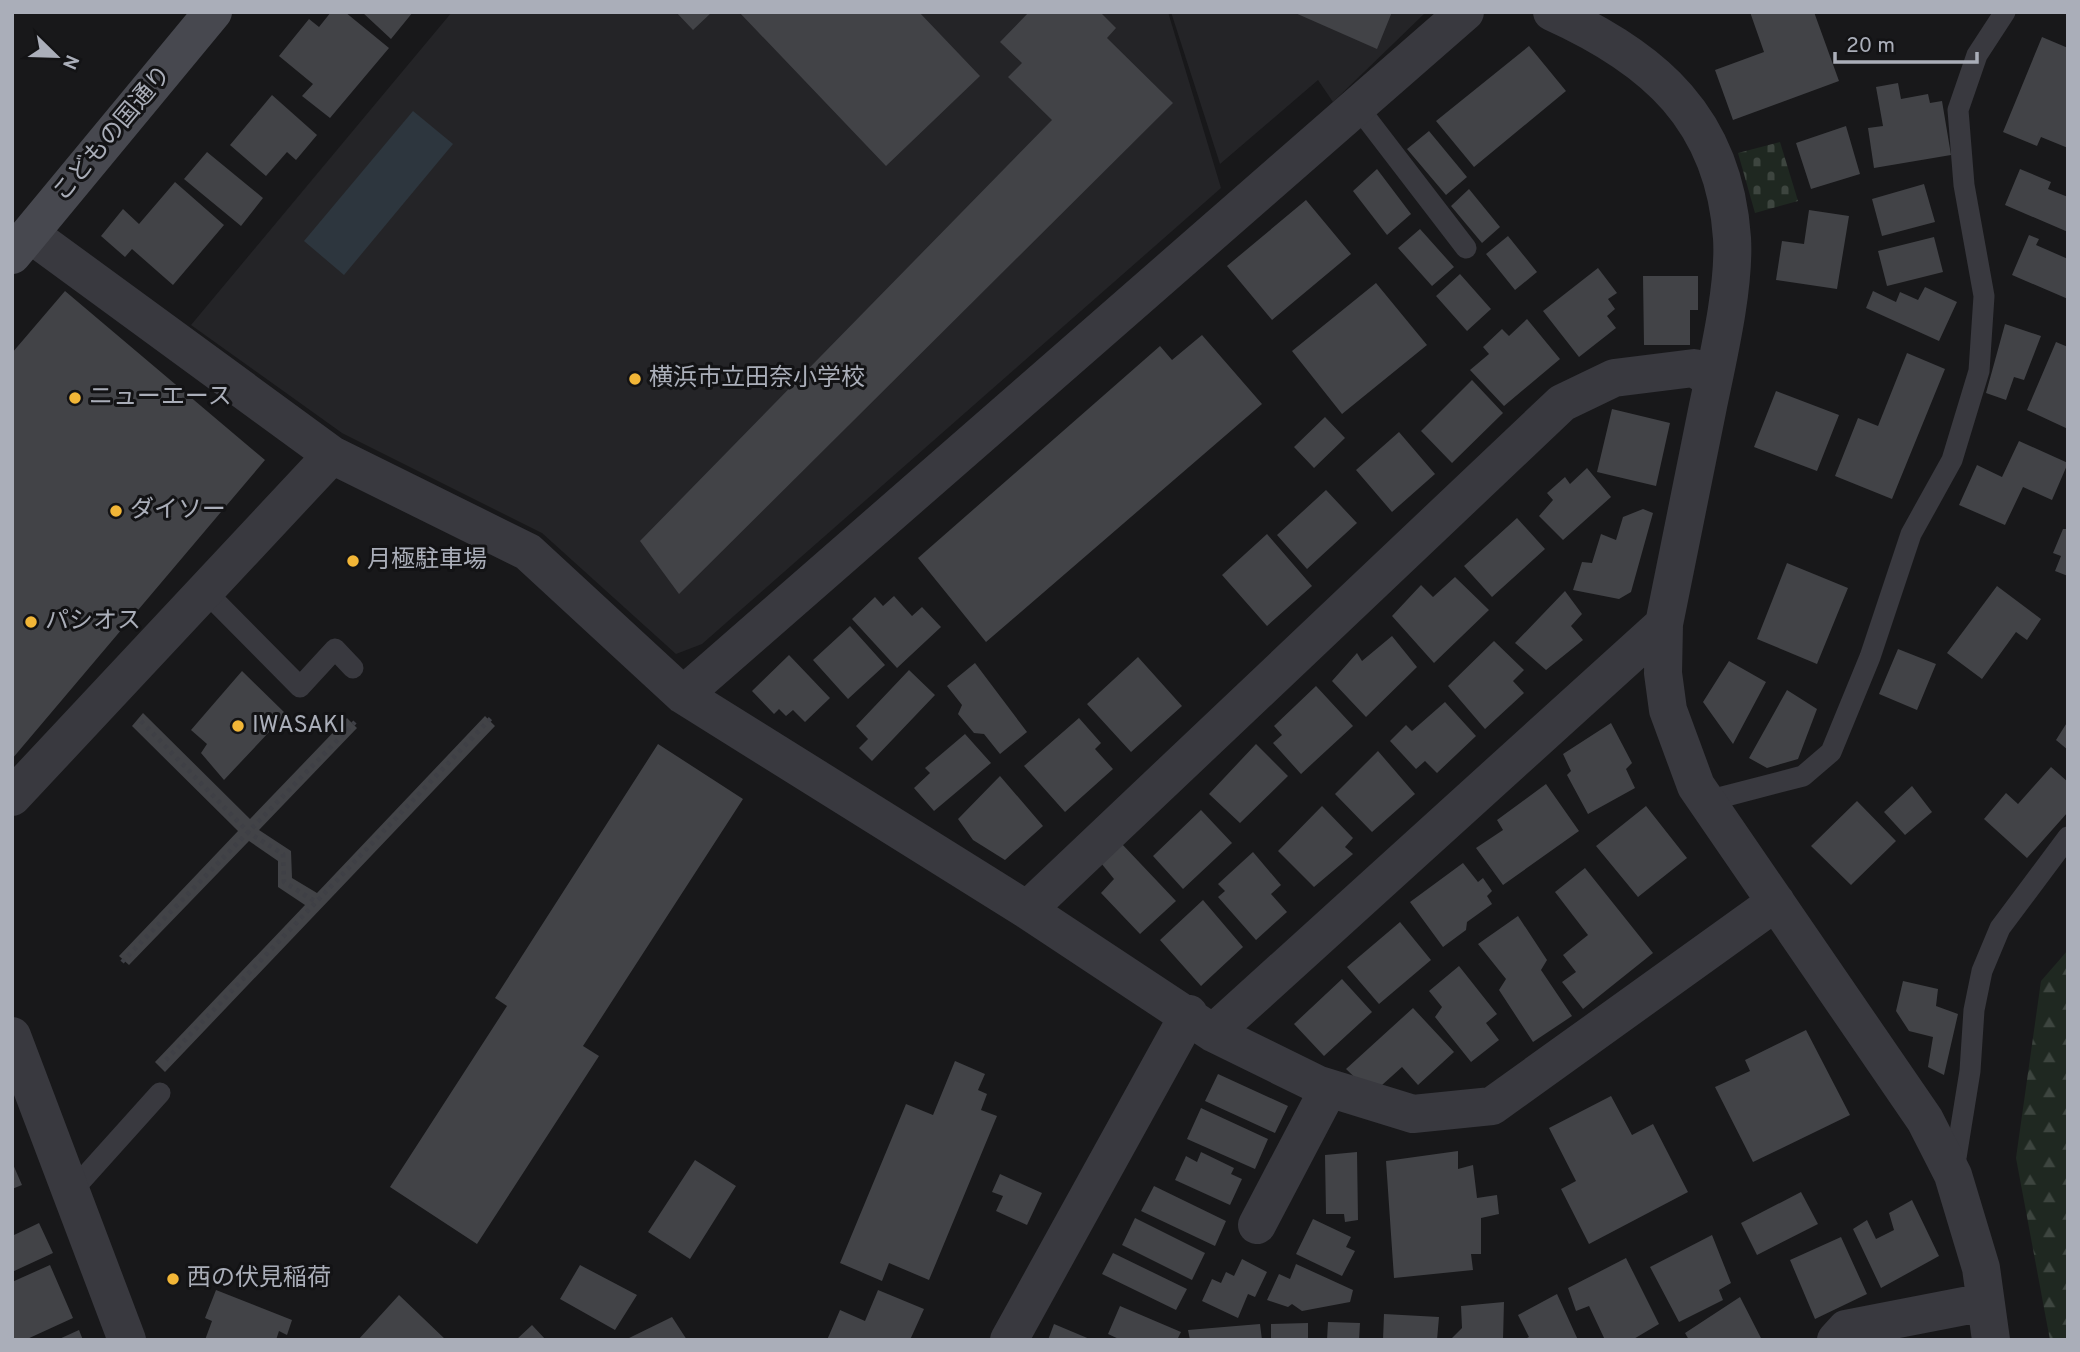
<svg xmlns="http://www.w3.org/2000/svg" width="2080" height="1352" viewBox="0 0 2080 1352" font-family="Overpass,'Noto Sans JP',sans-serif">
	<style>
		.built { fill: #242427 }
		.forest { fill: url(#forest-firs) }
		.cemetery { fill: url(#cemetery-stones) }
		.water { fill: #2d363e }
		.building { fill: #424347 }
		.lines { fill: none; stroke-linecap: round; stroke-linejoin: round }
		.path { stroke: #3f4046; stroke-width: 4.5; stroke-dasharray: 3.5 5; stroke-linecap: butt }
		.lane { stroke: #39393f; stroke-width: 21 }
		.street { stroke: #39393f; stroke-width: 38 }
		.secondary { stroke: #47484f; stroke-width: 38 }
		.poi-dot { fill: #f2b637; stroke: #131315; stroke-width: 2.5 }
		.labels { text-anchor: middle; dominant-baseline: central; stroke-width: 6; stroke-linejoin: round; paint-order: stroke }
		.street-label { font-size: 24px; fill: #aaaeb9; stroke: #131315 }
		.poi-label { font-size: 24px; fill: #aaaeb9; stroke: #131315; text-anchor: start }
	</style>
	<defs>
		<pattern id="forest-firs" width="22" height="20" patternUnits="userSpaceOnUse" patternTransform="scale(1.75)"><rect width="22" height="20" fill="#1f2821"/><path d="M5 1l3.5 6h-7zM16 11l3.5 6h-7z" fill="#3d453f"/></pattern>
		<pattern id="cemetery-stones" width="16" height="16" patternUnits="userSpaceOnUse" patternTransform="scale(1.75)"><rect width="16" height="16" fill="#1f2821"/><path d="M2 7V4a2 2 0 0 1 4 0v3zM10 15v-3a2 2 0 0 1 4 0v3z" fill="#3d453f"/></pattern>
	</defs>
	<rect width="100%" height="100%" fill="#18181a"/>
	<path class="built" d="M 452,12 L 1168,12 L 1221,188 L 702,644 L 676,654 L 542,533 L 342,433 L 191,325 Z
		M 1171,12 L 1423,12 L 1424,14 L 1333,102 L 1318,80 L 1220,164 Z"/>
	<path class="forest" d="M 2068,950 L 2068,1340 L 2050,1340 L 2016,1158 L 2041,981 Z"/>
	<path class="cemetery" d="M 1780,142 L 1798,201 L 1755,213 L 1738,153 Z"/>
	<path class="water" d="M 413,111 L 453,144 L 344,275 L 304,241 Z"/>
	<path class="building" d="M 331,12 L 345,12 L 389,48 L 330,118 L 302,96 L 313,84 L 279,56 L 309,19 L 319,27 Z
		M 362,12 L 413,12 L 391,39 Z
		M 676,12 L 712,12 L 693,30 Z
		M 739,12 L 919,12 L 980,76 L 886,166 Z
		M 1029,12 L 1100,12 L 1116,28 L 1107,38 L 1173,103 L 679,594 L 640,541 L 1052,120 L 1008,77 L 1022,63 L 1000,42 Z
		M 1293,12 L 1392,12 L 1377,49 Z
		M 1750,12 L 1814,12 L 1839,81 L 1733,120 L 1715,70 L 1764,52 Z
		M 2042,37 L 2068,48 L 2068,148 L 2041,137 L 2037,146 L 2003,132 Z
		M 1529,46 L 1566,91 L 1474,167 L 1436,121 Z
		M 1898,83 L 1901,99 L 1928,94 L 1930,103 L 1942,101 L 1951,155 L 1874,168 L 1868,128 L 1883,126 L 1876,87 Z
		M 272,95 L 317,135 L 296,160 L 287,152 L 266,176 L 230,145 Z
		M 1846,126 L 1860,174 L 1811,189 L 1796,143 Z
		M 1429,131 L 1467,177 L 1446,195 L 1407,149 Z
		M 207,152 L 263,198 L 241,226 L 184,179 Z
		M 1377,169 L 1411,214 L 1387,235 L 1353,191 Z
		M 2020,169 L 2051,182 L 2048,189 L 2068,197 L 2068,232 L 2005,205 Z
		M 175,182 L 224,225 L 173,285 L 132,249 L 125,257 L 101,236 L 123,209 L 139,224 Z
		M 1924,184 L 1935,222 L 1882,236 L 1872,199 Z
		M 1469,189 L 1500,227 L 1482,243 L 1451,206 Z
		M 1306,200 L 1351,254 L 1272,320 L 1227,266 Z
		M 1809,210 L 1849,216 L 1837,289 L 1776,280 L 1782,241 L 1804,244 Z
		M 1420,229 L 1454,267 L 1432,286 L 1398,248 Z
		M 2029,235 L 2039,239 L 2036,245 L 2068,259 L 2068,299 L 2012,275 Z
		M 1508,236 L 1537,272 L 1515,290 L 1486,254 Z
		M 1934,237 L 1943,272 L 1887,286 L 1878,251 Z
		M 1598,268 L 1617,293 L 1608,299 L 1615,309 L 1607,316 L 1616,328 L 1579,357 L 1543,311 Z
		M 1460,274 L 1491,309 L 1467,331 L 1436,296 Z
		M 1643,276 L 1698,276 L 1698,310 L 1690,310 L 1690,345 L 1644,345 Z
		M 1376,283 L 1427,345 L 1342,414 L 1292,351 Z
		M 1925,287 L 1957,302 L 1939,341 L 1866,308 L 1873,291 L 1896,302 L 1900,292 L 1918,300 Z
		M 65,291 L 265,460 L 12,759 L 12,353 Z
		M 1527,319 L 1560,359 L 1504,406 L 1470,370 L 1489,354 L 1483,347 L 1502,329 L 1509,336 Z
		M 2005,324 L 2041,336 L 2024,380 L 2014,377 L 2006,400 L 1986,393 Z
		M 1202,335 L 1262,404 L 986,642 L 918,558 L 1160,346 L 1172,360 Z
		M 2056,342 L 2068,347 L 2068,429 L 2027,410 Z
		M 1907,353 L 1945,369 L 1892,499 L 1835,476 L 1858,418 L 1878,426 Z
		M 1472,380 L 1503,413 L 1452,463 L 1421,431 Z
		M 1776,391 L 1839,415 L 1817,471 L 1754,447 Z
		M 1612,409 L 1670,423 L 1656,486 L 1597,472 Z
		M 1325,417 L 1345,438 L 1314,468 L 1294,447 Z
		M 1399,432 L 1435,474 L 1392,512 L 1356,470 Z
		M 2019,441 L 2068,463 L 2052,500 L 2023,487 L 2005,525 L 1959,505 L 1977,465 L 2002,477 Z
		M 1587,468 L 1611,497 L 1563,540 L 1539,516 L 1553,500 L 1547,493 L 1565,477 L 1570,484 Z
		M 1326,490 L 1357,523 L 1307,569 L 1277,535 Z
		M 1643,509 L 1653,513 L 1631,592 L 1619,599 L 1573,590 L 1582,562 L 1592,563 L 1601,534 L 1616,540 L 1623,517 Z
		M 1517,518 L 1545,549 L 1492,597 L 1464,566 Z
		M 2063,529 L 2068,529 L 2068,576 L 2055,571 L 2061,556 L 2053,553 Z
		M 1267,534 L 1312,586 L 1267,626 L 1222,575 Z
		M 1787,563 L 1848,588 L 1817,664 L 1757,639 Z
		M 1455,577 L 1489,610 L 1434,663 L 1392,616 L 1421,585 L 1433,597 Z
		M 1997,586 L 2041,619 L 2027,640 L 2016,632 L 1982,679 L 1947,653 Z
		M 1565,591 L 1582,614 L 1571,626 L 1583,640 L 1546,670 L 1515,643 Z
		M 894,596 L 912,616 L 922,607 L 941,627 L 897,668 L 852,619 L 875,597 L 883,606 Z
		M 850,626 L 885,665 L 848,699 L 813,660 Z
		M 1392,636 L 1417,667 L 1366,717 L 1332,681 L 1357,653 L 1362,661 Z
		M 1494,641 L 1524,670 L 1513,681 L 1524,693 L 1485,729 L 1448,686 Z
		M 1898,649 L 1936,664 L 1917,710 L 1879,694 Z
		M 789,655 L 830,698 L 805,722 L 793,710 L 786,716 L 779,709 L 774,714 L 752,691 Z
		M 1138,657 L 1182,706 L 1131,752 L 1087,704 Z
		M 1729,661 L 1766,682 L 1733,744 L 1703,702 Z
		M 975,663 L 1027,732 L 1000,754 L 984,734 L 974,733 L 958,714 L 962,705 L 947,686 Z
		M 909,670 L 935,695 L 872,761 L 859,748 L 868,739 L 856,726 Z
		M 242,671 L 286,714 L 224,780 L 201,753 L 207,744 L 191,730 Z
		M 1316,686 L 1353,726 L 1301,774 L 1273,743 L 1282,735 L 1274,726 Z
		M 1787,690 L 1817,709 L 1798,759 L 1767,768 L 1749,758 Z
		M 1445,702 L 1476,736 L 1437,773 L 1425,761 L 1416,769 L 1390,741 L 1406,725 L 1412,731 Z
		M 143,713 L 250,819 L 347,718 L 357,728 L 259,830 L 291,851 L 292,878 L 317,893 L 485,716 L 495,726 L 165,1072 L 155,1062 L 305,905 L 278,887 L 278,861 L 249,841 L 129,965 L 119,956 L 238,831 L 132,726 Z
		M 1079,718 L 1101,743 L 1095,749 L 1113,769 L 1065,812 L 1024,766 Z
		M 2068,721 L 2068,750 L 2056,740 Z
		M 1611,723 L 1632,763 L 1626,769 L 1635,788 L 1588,814 L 1567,775 L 1571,771 L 1563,754 Z
		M 965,734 L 991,763 L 934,811 L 914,788 L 930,773 L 925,768 Z
		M 658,744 L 743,799 L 583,1046 L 599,1056 L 477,1244 L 390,1187 L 507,1006 L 495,998 Z
		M 1256,744 L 1288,776 L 1240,823 L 1209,794 Z
		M 1378,751 L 1415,794 L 1372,832 L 1335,794 Z
		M 2051,767 L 2068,782 L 2068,812 L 2027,858 L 1984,819 L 2006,793 L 2018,804 Z
		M 1000,776 L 1043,826 L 1005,860 L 973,840 L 958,819 Z
		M 1546,784 L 1579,831 L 1503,885 L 1476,848 L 1503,830 L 1497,820 Z
		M 1912,786 L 1932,812 L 1905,835 L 1884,812 Z
		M 1857,801 L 1896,841 L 1851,885 L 1811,846 Z
		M 1322,806 L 1353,838 L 1345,847 L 1353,854 L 1314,887 L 1278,851 Z
		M 1646,806 L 1687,858 L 1638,897 L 1596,846 Z
		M 1201,810 L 1232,843 L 1183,889 L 1153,856 Z
		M 1121,843 L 1176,901 L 1140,934 L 1101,893 L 1114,879 L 1101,863 Z
		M 1253,852 L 1281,885 L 1271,894 L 1287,912 L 1256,940 L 1218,897 L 1225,891 L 1218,884 Z
		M 1463,863 L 1478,882 L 1483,878 L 1492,891 L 1487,896 L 1492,904 L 1467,922 L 1466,930 L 1443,947 L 1410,902 Z
		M 1585,868 L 1653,953 L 1583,1009 L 1562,982 L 1576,972 L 1563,955 L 1588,935 L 1555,892 Z
		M 1203,900 L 1243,947 L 1201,986 L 1160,940 Z
		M 1518,916 L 1547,960 L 1541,970 L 1572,1016 L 1533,1042 L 1499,990 L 1506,979 L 1478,944 Z
		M 1400,922 L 1431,960 L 1379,1004 L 1347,967 Z
		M 1459,966 L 1497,1014 L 1486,1023 L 1499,1040 L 1471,1062 L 1435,1017 L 1442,1007 L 1429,991 Z
		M 1342,979 L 1372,1012 L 1324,1056 L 1294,1024 Z
		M 1903,981 L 1938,989 L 1936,1006 L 1958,1014 L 1944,1075 L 1928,1067 L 1933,1037 L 1909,1031 L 1896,1011 Z
		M 1413,1008 L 1454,1052 L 1418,1085 L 1402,1067 L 1372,1094 L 1346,1069 Z
		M 1806,1030 L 1850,1115 L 1753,1162 L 1715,1087 L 1750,1071 L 1745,1060 Z
		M 955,1061 L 985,1074 L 978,1090 L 987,1094 L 981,1110 L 997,1116 L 929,1280 L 889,1263 L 882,1281 L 840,1263 L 906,1104 L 933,1115 Z
		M 1218,1074 L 1288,1106 L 1275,1133 L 1205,1101 Z
		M 1611,1096 L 1632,1135 L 1653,1124 L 1688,1192 L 1589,1244 L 1561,1189 L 1576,1181 L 1549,1128 Z
		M 1201,1108 L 1268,1139 L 1255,1169 L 1187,1139 Z
		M 1458,1151 L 1458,1169 L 1473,1165 L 1477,1198 L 1497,1195 L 1499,1214 L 1481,1218 L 1481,1254 L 1471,1254 L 1473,1270 L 1394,1278 L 1386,1161 Z
		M 1201,1152 L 1234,1168 L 1231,1174 L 1242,1179 L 1230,1205 L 1175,1180 L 1186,1156 L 1197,1162 Z
		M 1357,1152 L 1358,1220 L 1345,1222 L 1344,1214 L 1326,1214 L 1325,1155 Z
		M 695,1160 L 736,1186 L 690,1259 L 648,1232 Z
		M 12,1162 L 22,1185 L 12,1189 Z
		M 1000,1174 L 1042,1193 L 1027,1225 L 996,1211 L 1003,1196 L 992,1192 Z
		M 1154,1186 L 1226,1221 L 1215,1246 L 1141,1211 Z
		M 1801,1192 L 1818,1224 L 1757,1255 L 1741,1223 Z
		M 1912,1200 L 1939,1256 L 1881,1288 L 1853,1229 L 1867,1220 L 1876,1239 L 1894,1230 L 1889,1213 Z
		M 1135,1218 L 1205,1253 L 1192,1280 L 1122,1245 Z
		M 1313,1219 L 1351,1237 L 1346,1247 L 1355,1251 L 1342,1276 L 1296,1254 Z
		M 39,1223 L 53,1253 L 12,1272 L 12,1236 Z
		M 1712,1235 L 1731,1283 L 1719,1290 L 1723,1300 L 1679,1322 L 1650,1267 Z
		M 1841,1237 L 1867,1294 L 1815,1319 L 1790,1260 Z
		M 1113,1253 L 1187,1289 L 1176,1310 L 1102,1274 Z
		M 1626,1258 L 1659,1324 L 1632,1340 L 1605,1340 L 1589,1306 L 1576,1311 L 1568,1288 Z
		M 1242,1259 L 1267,1272 L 1255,1297 L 1248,1294 L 1238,1318 L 1202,1301 L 1212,1279 L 1221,1283 L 1226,1272 L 1234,1276 Z
		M 1296,1264 L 1353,1290 L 1350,1302 L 1302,1311 L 1292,1304 L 1288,1307 L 1267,1300 L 1279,1274 L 1290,1279 Z
		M 50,1265 L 73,1318 L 25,1340 L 12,1340 L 12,1282 Z
		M 580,1265 L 637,1295 L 615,1330 L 560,1299 Z
		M 216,1290 L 292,1320 L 287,1335 L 279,1331 L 276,1340 L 205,1340 L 212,1321 L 205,1318 Z
		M 878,1290 L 924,1309 L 910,1340 L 827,1340 L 840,1310 L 865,1321 Z
		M 1557,1294 L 1578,1340 L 1523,1340 L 1529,1337 L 1518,1315 Z
		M 399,1295 L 446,1340 L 358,1340 Z
		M 1740,1297 L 1762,1340 L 1689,1340 L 1685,1333 Z
		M 1504,1302 L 1503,1340 L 1450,1340 L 1462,1328 L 1461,1306 Z
		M 1120,1306 L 1181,1332 L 1177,1340 L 1121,1340 L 1108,1334 Z
		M 1384,1314 L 1439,1317 L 1437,1340 L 1383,1340 Z
		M 672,1317 L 687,1340 L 625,1340 Z
		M 1328,1322 L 1360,1323 L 1359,1340 L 1327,1340 Z
		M 1308,1323 L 1308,1340 L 1271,1340 L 1271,1324 Z
		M 1054,1324 L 1092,1340 L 1048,1340 Z
		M 1260,1324 L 1262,1340 L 1190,1340 L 1188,1330 Z
		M 532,1325 L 546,1340 L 516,1340 Z
		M 79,1330 L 83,1340 L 57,1340 Z"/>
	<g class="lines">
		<path class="path" d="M 141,721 L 249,833 L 283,854 L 284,882 L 316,902
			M 122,962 L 355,722
			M 166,1060 L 493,716"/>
		<path class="lane" d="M 1357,106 L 1466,248
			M 205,591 L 300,687 L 335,649 L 353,668
			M 1707,801 L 1803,776 L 1831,752 L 1870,657 L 1911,534 L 1952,460 L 1979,371 L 1984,296 L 1964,185 L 1958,110 L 1977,55 L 2005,12
			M 1954,1170 L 1970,1071 L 1974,1010 L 1982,971 L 2000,928 L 2068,837
			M 71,1192 L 160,1093"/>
		<path class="street" d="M 1552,12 C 1654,58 1724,119 1732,238 C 1735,286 1718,358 1708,406 C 1694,478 1679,551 1664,624 L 1663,673 L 1668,710 L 1696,786 L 1925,1120 L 1953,1175 L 1981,1268 L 1991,1340
			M 30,234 L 332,455 L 528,552 L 683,695 L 1027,910 L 1213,1033 L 1319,1085 L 1413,1114 L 1492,1106 L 1776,902
			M 683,695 L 1465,12
			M 12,797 L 332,455
			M 1027,910 L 1562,403 L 1614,378 L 1694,368 L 1713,380
			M 1213,1033 L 1664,624
			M 12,1036 L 127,1340
			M 1257,1225 L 1329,1088
			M 1009,1340 L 1189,1014
			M 1836,1340 L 1846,1329 L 1985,1302"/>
		<path class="secondary" d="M 12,255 L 213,12"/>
	</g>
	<g class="poi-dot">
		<circle cx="635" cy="379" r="7"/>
		<circle cx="75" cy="398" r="7"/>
		<circle cx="116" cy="511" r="7"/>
		<circle cx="353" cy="561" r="7"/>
		<circle cx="31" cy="622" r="7"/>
		<circle cx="238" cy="726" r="7"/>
		<circle cx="173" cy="1279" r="7"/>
	</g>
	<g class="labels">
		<g class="street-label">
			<text transform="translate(113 134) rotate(-50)">こどもの国通り</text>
		</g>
		<g class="poi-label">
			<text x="649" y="379">横浜市立田奈小学校</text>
			<text x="89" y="398">ニューエース</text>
			<text x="130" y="511">ダイソー</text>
			<text x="367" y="561">月極駐車場</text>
			<text x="45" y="622">パシオス</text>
			<text x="252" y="726">IWASAKI</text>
			<text x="187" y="1279">西の伏見稲荷</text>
		</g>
	</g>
	<rect width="2080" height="1352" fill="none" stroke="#aaaeb9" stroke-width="28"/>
	<g transform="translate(56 56) rotate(113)" stroke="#131315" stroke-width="5" paint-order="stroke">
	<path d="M0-5L12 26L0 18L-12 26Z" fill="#aaaeb9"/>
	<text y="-10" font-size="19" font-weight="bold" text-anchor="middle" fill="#aaaeb9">N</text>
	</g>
	<path d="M1835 52v10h142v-10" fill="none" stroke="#aaaeb9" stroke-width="3.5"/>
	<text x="1846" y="52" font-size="21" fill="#aaaeb9" stroke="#131315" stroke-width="5" paint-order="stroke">20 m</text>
</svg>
